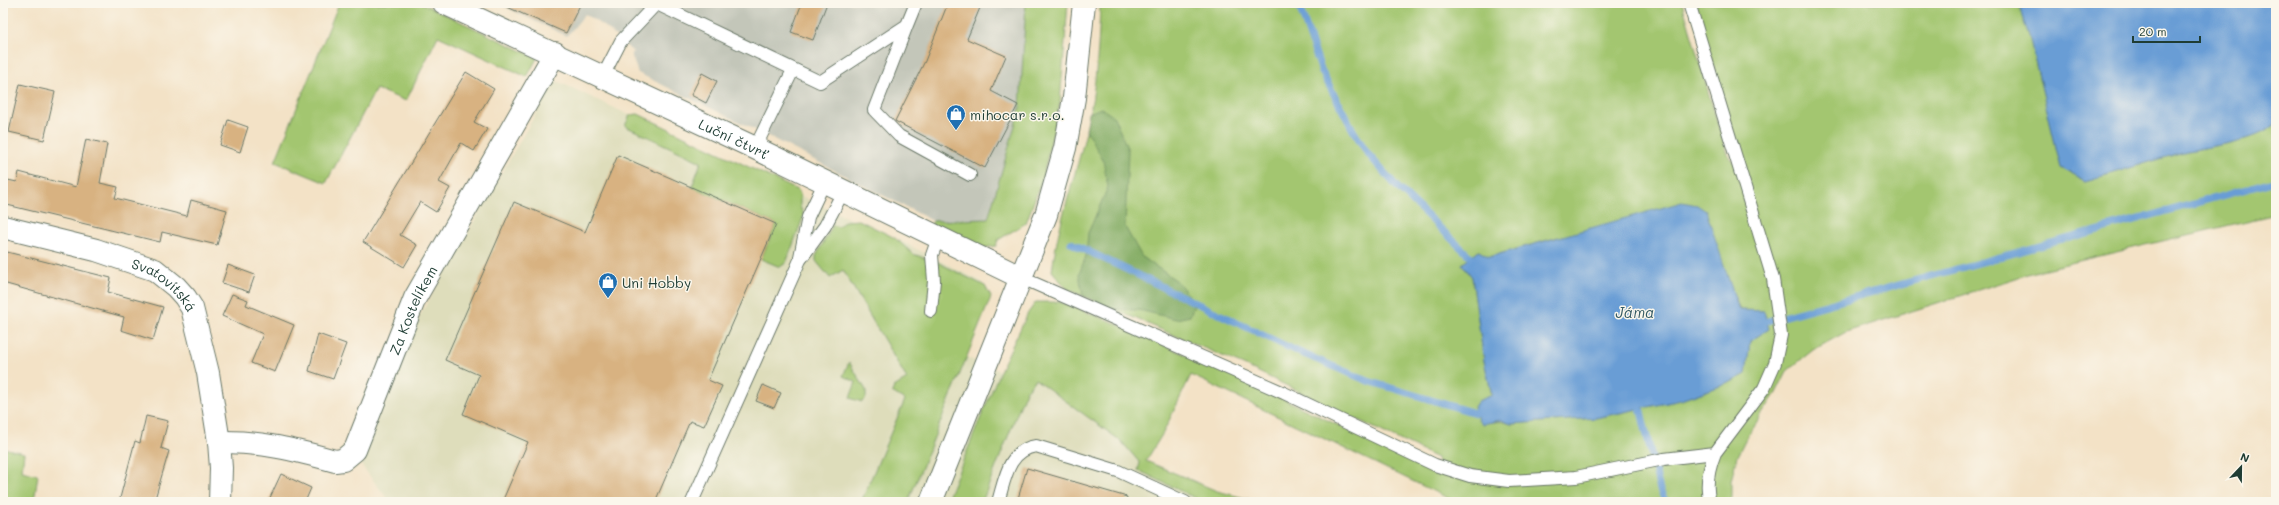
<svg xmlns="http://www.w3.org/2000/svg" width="2279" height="505" viewBox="0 0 2279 505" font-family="Mali,sans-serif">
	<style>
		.built { fill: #deddbb }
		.industrial { fill: #c3c6b9 }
		.green { fill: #a3c66f; stroke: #618252; fill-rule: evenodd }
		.forest { fill: #82ab62; stroke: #50744b }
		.water { fill: #699dd5; stroke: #446d84 }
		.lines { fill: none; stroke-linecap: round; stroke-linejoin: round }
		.stream { stroke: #699dd5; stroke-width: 7 }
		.building { fill: #d8b281 }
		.lane-casing { stroke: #697767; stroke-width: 14 }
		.street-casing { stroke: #697767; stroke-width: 24 }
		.lane { stroke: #fff; stroke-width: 12 }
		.street { stroke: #fff; stroke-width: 22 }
		.labels { text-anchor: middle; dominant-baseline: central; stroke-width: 3; stroke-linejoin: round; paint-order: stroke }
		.poi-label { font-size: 14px; fill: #1f3d34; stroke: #fbf7ec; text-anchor: start }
		.street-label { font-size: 14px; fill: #1f3d34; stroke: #fbf7ec }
		.water-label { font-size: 15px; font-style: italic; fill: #355a64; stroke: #fbf7ec }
	</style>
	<rect width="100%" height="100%" fill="#fbf7ec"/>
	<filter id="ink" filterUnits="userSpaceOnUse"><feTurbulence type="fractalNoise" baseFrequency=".025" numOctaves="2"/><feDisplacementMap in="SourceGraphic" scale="8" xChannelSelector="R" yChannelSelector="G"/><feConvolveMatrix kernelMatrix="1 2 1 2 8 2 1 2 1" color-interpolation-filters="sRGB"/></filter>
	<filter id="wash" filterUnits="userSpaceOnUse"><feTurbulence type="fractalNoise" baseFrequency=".012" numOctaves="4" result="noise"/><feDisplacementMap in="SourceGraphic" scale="16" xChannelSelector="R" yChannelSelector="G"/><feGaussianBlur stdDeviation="0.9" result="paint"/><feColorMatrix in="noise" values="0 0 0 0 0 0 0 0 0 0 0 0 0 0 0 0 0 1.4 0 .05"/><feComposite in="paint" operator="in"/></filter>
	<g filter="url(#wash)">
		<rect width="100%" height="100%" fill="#f3e2c6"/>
		<path class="built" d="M 555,80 L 852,220 L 859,220 L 982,282 L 958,354 L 1000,371 L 1026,391 L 1035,379 L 1121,441 L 1139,461 L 1214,502 L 390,502 L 358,461 L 407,338 Z"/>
		<path class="industrial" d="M 496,3 L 1026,3 L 1025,62 L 1020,108 L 988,219 L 933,221 L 762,133 L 638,73 L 631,54 L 633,52 L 609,30 L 585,14 L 567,36 Z"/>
		<path class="green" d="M 339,3 L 421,3 L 537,58 L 527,77 L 438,36 L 406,101 L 376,89 L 326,183 L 275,162 Z
			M 1026,3 L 1068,3 L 1060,103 L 1042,180 L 1026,223 L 998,240 L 996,246 L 983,248 L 931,225 L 933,221 L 988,219 L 1020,108 Z
			M 1100,3 L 1682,3 L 1718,125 L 1729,157 L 1748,178 L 1720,91 L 1696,3 L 2018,3 L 2030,40 L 2061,168 L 2085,181 C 2118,172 2151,161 2184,152 C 2213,145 2254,143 2276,123 L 2276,214 L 2041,270 L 1846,332 L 1813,350 L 1787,371 L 1776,393 L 1746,438 L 1737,456 L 1731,481 L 1731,502 L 1456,502 L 1191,375 L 1163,433 L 1146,461 L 1217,491 L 1260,502 L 1203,502 L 1138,470 L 1140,463 L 1121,441 L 1035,379 L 1026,391 L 982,502 L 946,502 L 1000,371 L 1028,313 L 1036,302 L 1060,302 L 1110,321 L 1271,393 L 1440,474 L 1437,458 L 1248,367 L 1067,289 L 1052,271 C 1058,221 1076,176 1087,128 C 1096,88 1099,44 1100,3 ZM 1558,237 L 1731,288 L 1740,310 L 1764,311 L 1769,329 L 1750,341 L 1746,374 L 1729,383 L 1681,400 L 1596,418 L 1511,424 C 1496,418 1491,426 1478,420 L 1474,407 L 1478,401 L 1492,396 L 1484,361 L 1472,277 L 1462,264 L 1479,251 L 1488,257 Z
			M 638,114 L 797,190 L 800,194 L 800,207 L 804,215 L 786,263 L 780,267 L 761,259 L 776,224 L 692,187 L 701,162 L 625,126 L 630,115 Z
			M 859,220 L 895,238 L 913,254 L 939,263 L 985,286 L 991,297 L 908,502 L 861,502 L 905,400 L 892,392 L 894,387 L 907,379 L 843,270 L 830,278 L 816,261 L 816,256 L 833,225 L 838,227 L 845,221 Z
			M 849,362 L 866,390 L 866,398 L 862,402 L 850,398 L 856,382 L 843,376 Z
			M 3,448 L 24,453 L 22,471 L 38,475 L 34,502 L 3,502 Z"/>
		<path class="forest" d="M 1101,108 L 1114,117 L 1128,150 L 1125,227 L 1142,257 L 1177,281 L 1195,303 L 1190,316 L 1176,319 L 1139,310 L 1112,309 L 1083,296 L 1079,274 L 1086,256 L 1088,233 L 1108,187 L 1103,160 L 1086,130 L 1089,113 Z"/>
		<path class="water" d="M 2018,3 L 2276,3 L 2276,123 C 2254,143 2213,145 2184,152 C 2151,161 2118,172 2085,181 L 2061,168 L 2030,40 Z
			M 1682,202 L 1697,205 L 1706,211 L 1739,310 L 1764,311 L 1769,329 L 1750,341 L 1746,374 L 1729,383 L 1681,400 L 1596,418 L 1511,424 L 1501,420 L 1483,424 L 1478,420 L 1474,407 L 1478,401 L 1492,395 L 1484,361 L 1472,277 L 1462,264 L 1479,251 L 1489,257 Z"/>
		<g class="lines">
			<path class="stream" d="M 1298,3 L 1322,72 L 1353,130 L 1368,154 L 1398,188 L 1477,263
				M 1071,243 L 1294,350 L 1368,381 L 1475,413 L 1483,411
				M 1757,324 L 2276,181
				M 1638,399 L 1660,490 L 1666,502"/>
		</g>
		<g id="blocks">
			<path class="building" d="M 498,3 L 581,3 L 566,33 Z
				M 802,3 L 827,3 L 813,40 L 791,32 Z
				M 948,3 L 982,3 L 967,39 L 1006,56 L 991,91 L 1018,105 L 985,168 L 895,121 L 925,61 Z
				M 466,72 L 494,89 L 474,122 L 487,129 L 474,151 L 461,143 L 439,182 L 450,188 L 436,212 L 420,202 L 400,235 L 417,245 L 404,267 L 363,242 Z
				M 702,73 L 717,81 L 706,103 L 691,95 Z
				M 20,84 L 55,92 L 44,140 L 9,132 Z
				M 228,120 L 248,127 L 240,152 L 220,145 Z
				M 86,139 L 107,144 L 100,183 L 118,187 L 115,198 L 187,216 L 191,200 L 227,210 L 217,245 L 162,232 L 160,242 L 3,204 L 3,179 L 17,182 L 19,172 L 76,187 Z
				M 618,155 L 776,224 L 708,380 L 722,386 L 704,426 L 690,421 L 655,502 L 502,502 L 528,442 L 463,414 L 479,375 L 445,360 L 514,202 L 585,232 Z
				M 3,251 L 111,278 L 108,292 L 163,307 L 153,340 L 121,330 L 124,317 L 3,283 Z
				M 228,265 L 255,275 L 249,292 L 222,283 Z
				M 232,294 L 248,300 L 246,305 L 294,325 L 275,372 L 251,363 L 263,334 L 222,316 Z
				M 318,334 L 346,344 L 333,379 L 309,371 Z
				M 763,385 L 781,393 L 774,408 L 756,401 Z
				M 146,416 L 168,421 L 161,448 L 169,451 L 154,502 L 119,502 L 135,441 L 140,443 Z
				M 1027,468 L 1127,497 L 1126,502 L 1017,502 Z
				M 281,474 L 311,488 L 305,502 L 268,502 Z"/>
		</g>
	</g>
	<g filter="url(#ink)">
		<use href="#blocks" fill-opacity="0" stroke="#697767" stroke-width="1"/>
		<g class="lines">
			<g class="lane-casing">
				<path id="lane" d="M 1689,3 L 1773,279 L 1781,335 L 1775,363 L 1764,388 L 1715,453 C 1709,468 1705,486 1710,502
					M 657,4 L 820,82 L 907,25 L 916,3
					M 907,25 L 874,110 L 899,136 L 970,175
					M 603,76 L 621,41 L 657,3
					M 755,148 L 793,70
					M 800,257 L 808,217 L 824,183
					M 1022,278 L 1284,393 L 1435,465 L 1470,476 L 1509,481 L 1576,477 L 1664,459 L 1715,453
					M 931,311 L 934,281 L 932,255 L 938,238
					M 692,502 L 800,260 L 825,226 L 843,192
					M 998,502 C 1005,479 1008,450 1036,446 L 1118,471 L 1185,502"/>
			</g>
			<g class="street-casing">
				<g id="street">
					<path id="s1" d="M 444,3 L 755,148 L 1022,278"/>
					<path id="s2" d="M 3,227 L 96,250 L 155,270 L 176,287 L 185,297 L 192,308 L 208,373 L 219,442 L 221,468 L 220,502"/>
					<path id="s3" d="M 219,442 C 260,441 296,450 335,461 L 343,460 L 355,450 L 415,298 L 555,53"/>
					<path d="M 931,502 L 1046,215 L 1065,148 L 1074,98 L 1084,3"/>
				</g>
			</g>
			<use href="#lane" class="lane"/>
			<use href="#street" class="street"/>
		</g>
	</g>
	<defs>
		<g id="shop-pin" transform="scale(1)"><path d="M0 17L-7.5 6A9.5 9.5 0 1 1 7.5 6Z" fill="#1f6fb2" stroke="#fbf7ec"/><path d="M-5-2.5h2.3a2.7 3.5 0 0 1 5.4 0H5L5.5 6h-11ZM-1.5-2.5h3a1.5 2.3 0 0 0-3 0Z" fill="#fff"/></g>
	</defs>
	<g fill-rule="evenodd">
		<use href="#shop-pin" x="956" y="114"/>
		<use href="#shop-pin" x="608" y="282"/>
	</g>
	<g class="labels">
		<g class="poi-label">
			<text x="970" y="114">mihocar s.r.o.</text>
			<text x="622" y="282">Uni Hobby</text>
		</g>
		<g class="street-label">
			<text stroke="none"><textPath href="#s1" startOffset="320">Luční čtvrť</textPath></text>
			<text stroke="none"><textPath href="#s2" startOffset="174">Svatovítská</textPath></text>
			<text stroke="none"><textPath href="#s3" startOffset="293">Za Kostelíkem</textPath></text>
		</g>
		<g class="water-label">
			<text x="1635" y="312">Jáma</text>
		</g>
	</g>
	<rect width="2279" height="505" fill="none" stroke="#fbf7ec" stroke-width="16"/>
	<g transform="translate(2241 467) rotate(22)" stroke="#fbf7ec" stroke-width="3" paint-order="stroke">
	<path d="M0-3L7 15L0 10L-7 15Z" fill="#1f3d34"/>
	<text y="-6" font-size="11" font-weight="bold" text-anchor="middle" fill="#1f3d34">N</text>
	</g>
	<path d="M2133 36v6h67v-6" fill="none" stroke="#1f3d34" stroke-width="2"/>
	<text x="2139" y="36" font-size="12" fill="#1f3d34" stroke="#fbf7ec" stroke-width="3" paint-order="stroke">20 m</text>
</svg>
